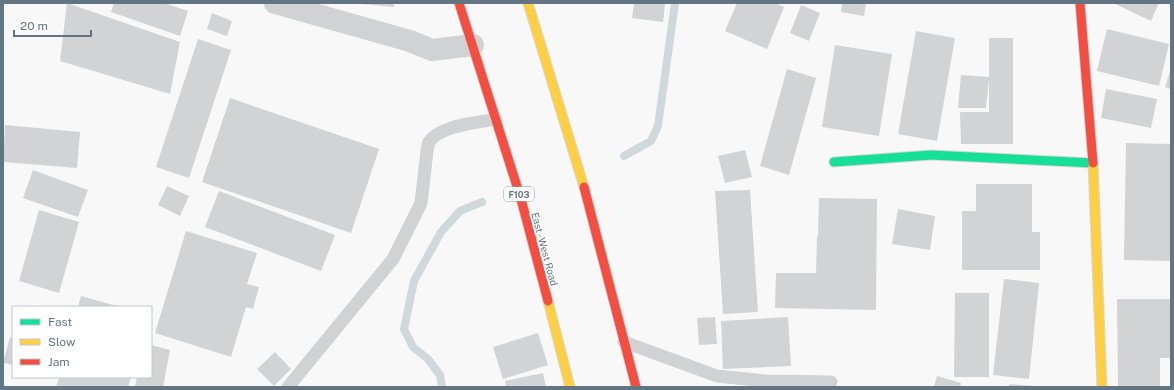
<svg xmlns="http://www.w3.org/2000/svg" width="1174" height="390" viewBox="0 0 1174 390" font-family="'Public Sans',sans-serif">
	<style>
		.lines { fill: none; stroke-linecap: round; stroke-linejoin: round }
		.stream { stroke: #cfd8db; stroke-width: 8 }
		.building { fill: #d2d3d4 }
		.fast-casing { stroke: #d5d6d7; stroke-width: 11 }
		.slow-casing { stroke: #d5d6d7; stroke-width: 11 }
		.jam-casing { stroke: #d5d6d7; stroke-width: 11 }
		.lane { stroke: #d0d2d3; stroke-width: 13 }
		.street { stroke: #d0d2d3; stroke-width: 22 }
		.fast { stroke: #16e098; stroke-width: 9 }
		.slow { stroke: #ffcf43; stroke-width: 9 }
		.jam { stroke: #f24e42; stroke-width: 9 }
		.labels { text-anchor: middle; dominant-baseline: central; stroke-width: 4; stroke-linejoin: round; paint-order: stroke }
		.shield { fill: #fff; stroke: #929ea8; stroke-width: 1 }
		.shield-label { font-size: 9px; font-weight: bold; fill: #637483 }
		.street-label { font-size: 10px; fill: #637483; stroke: #fff }
	</style>
	<rect width="100%" height="100%" fill="#f8f8f8"/>
	<g class="lines">
		<path class="stream" d="M 624,156 L 651,141 L 658,126 L 675,3
			M 442,387 L 440,375 L 428,359 L 413,347 L 404,329 L 414,281 L 441,232 L 460,211 L 482,202"/>
	</g>
	<path class="building" d="M 67,3 L 180,42 L 170,94 L 60,61 Z
		M 114,3 L 164,3 L 188,11 L 180,36 L 111,12 Z
		M 362,3 L 394,3 L 394,7 L 362,4 Z
		M 634,3 L 665,3 L 663,22 L 632,18 Z
		M 737,3 L 775,3 L 784,7 L 767,49 L 725,31 Z
		M 842,3 L 866,3 L 864,16 L 841,12 Z
		M 1113,3 L 1159,3 L 1151,21 Z
		M 801,5 L 820,13 L 809,41 L 790,33 Z
		M 212,13 L 232,21 L 227,36 L 207,29 Z
		M 1107,29 L 1169,44 L 1159,86 L 1097,71 Z
		M 916,31 L 955,38 L 937,141 L 898,134 Z
		M 989,38 L 1013,38 L 1013,144 L 961,144 L 960,112 L 989,112 L 989,79 L 986,108 L 958,108 L 961,75 L 989,77 Z
		M 198,39 L 231,50 L 189,178 L 156,167 Z
		M 835,45 L 892,54 L 879,136 L 822,127 Z
		M 1171,68 L 1171,89 L 1165,87 Z
		M 787,69 L 816,78 L 789,175 L 760,166 Z
		M 1106,89 L 1157,99 L 1151,128 L 1101,118 Z
		M 230,98 L 379,149 L 351,233 L 202,182 Z
		M 5,125 L 80,132 L 77,168 L 3,162 Z
		M 1126,143 L 1171,144 L 1171,261 L 1124,260 Z
		M 745,150 L 752,177 L 725,183 L 718,156 Z
		M 33,170 L 88,190 L 78,217 L 23,198 Z
		M 976,184 L 1032,184 L 1032,232 L 1040,232 L 1040,270 L 962,270 L 962,211 L 976,211 Z
		M 167,186 L 189,196 L 180,216 L 158,205 Z
		M 750,190 L 758,312 L 723,314 L 715,191 Z
		M 219,191 L 335,235 L 321,271 L 205,227 Z
		M 819,198 L 877,199 L 876,310 L 775,308 L 776,273 L 816,273 L 817,236 L 818,236 Z
		M 898,209 L 935,216 L 930,250 L 892,244 Z
		M 39,210 L 79,222 L 59,293 L 19,281 Z
		M 186,231 L 257,253 L 247,284 L 259,287 L 253,309 L 246,307 L 231,357 L 155,333 Z
		M 1004,279 L 1039,283 L 1029,379 L 993,375 Z
		M 955,293 L 989,293 L 989,377 L 954,377 Z
		M 81,296 L 120,307 L 78,307 Z
		M 1117,299 L 1171,299 L 1171,358 L 1160,358 L 1160,387 L 1118,387 Z
		M 715,317 L 717,344 L 699,345 L 697,318 Z
		M 788,317 L 791,366 L 723,369 L 721,321 Z
		M 538,333 L 548,365 L 503,379 L 493,347 Z
		M 10,337 L 13,338 L 13,365 L 3,363 Z
		M 151,345 L 170,350 L 163,387 L 135,387 L 137,377 L 151,377 Z
		M 275,352 L 291,369 L 274,386 L 257,369 Z
		M 543,373 L 546,387 L 506,387 L 505,381 Z
		M 937,376 L 961,383 L 960,387 L 934,387 Z
		M 59,377 L 131,377 L 128,387 L 56,387 Z
		M 1009,384 L 1034,386 L 1034,387 L 1009,387 Z"/>
	<g class="lines">
		<g class="fast-casing">
			<path id="fast" d="M 834,162 L 931,155 L 1093,163"/>
		</g>
		<g class="slow-casing">
			<path id="slow" d="M 528,3 L 584,187
				M 1093,163 L 1102,387
				M 548,301 L 570,387"/>
		</g>
		<g class="jam-casing">
			<path id="jam" d="M 459,3 L 521,199 L 548,301
				M 1080,3 L 1093,163
				M 584,187 L 636,387"/>
		</g>
		<path class="lane" d="M 624,342 L 717,376 L 766,381 L 831,382
			M 288,387 L 393,259 L 421,203 L 427,151 C 428,148 428,144 429,142 C 440,125 478,123 496,119"/>
		<path class="street" d="M 275,3 L 410,41 L 432,50 L 473,45"/>
		<use href="#fast" class="fast"/>
		<use href="#slow" class="slow"/>
		<use href="#jam" class="jam"/>
	</g>
	<g class="labels">
		<rect class="shield" x="504" y="187" width="30" height="14" rx="3"/>
		<g class="shield-label">
			<text x="519" y="194">F103</text>
		</g>
		<g class="street-label">
			<text transform="translate(545 249) rotate(75)">East - West Road</text>
		</g>
	</g>
	<rect width="1174" height="390" fill="none" stroke="#637483" stroke-width="8"/>
	<rect x="12" y="306" width="140" height="72" fill="#ffffff" stroke="#c1c7cd"/>
	<rect x="20" y="319" width="20" height="6" fill="#16e098" stroke="#c1c7cd"/>
	<text x="48" y="326" font-size="12" fill="#637483">Fast</text>
	<rect x="20" y="339" width="20" height="6" fill="#ffcf43" stroke="#c1c7cd"/>
	<text x="48" y="346" font-size="12" fill="#637483">Slow</text>
	<rect x="20" y="359" width="20" height="6" fill="#f24e42" stroke="#c1c7cd"/>
	<text x="48" y="366" font-size="12" fill="#637483">Jam</text>
	<path d="M14 30v6h77v-6" fill="none" stroke="#637483" stroke-width="2"/>
	<text x="20" y="30" font-size="12" fill="#637483" stroke="#ffffff" stroke-width="3" paint-order="stroke">20 m</text>
</svg>
